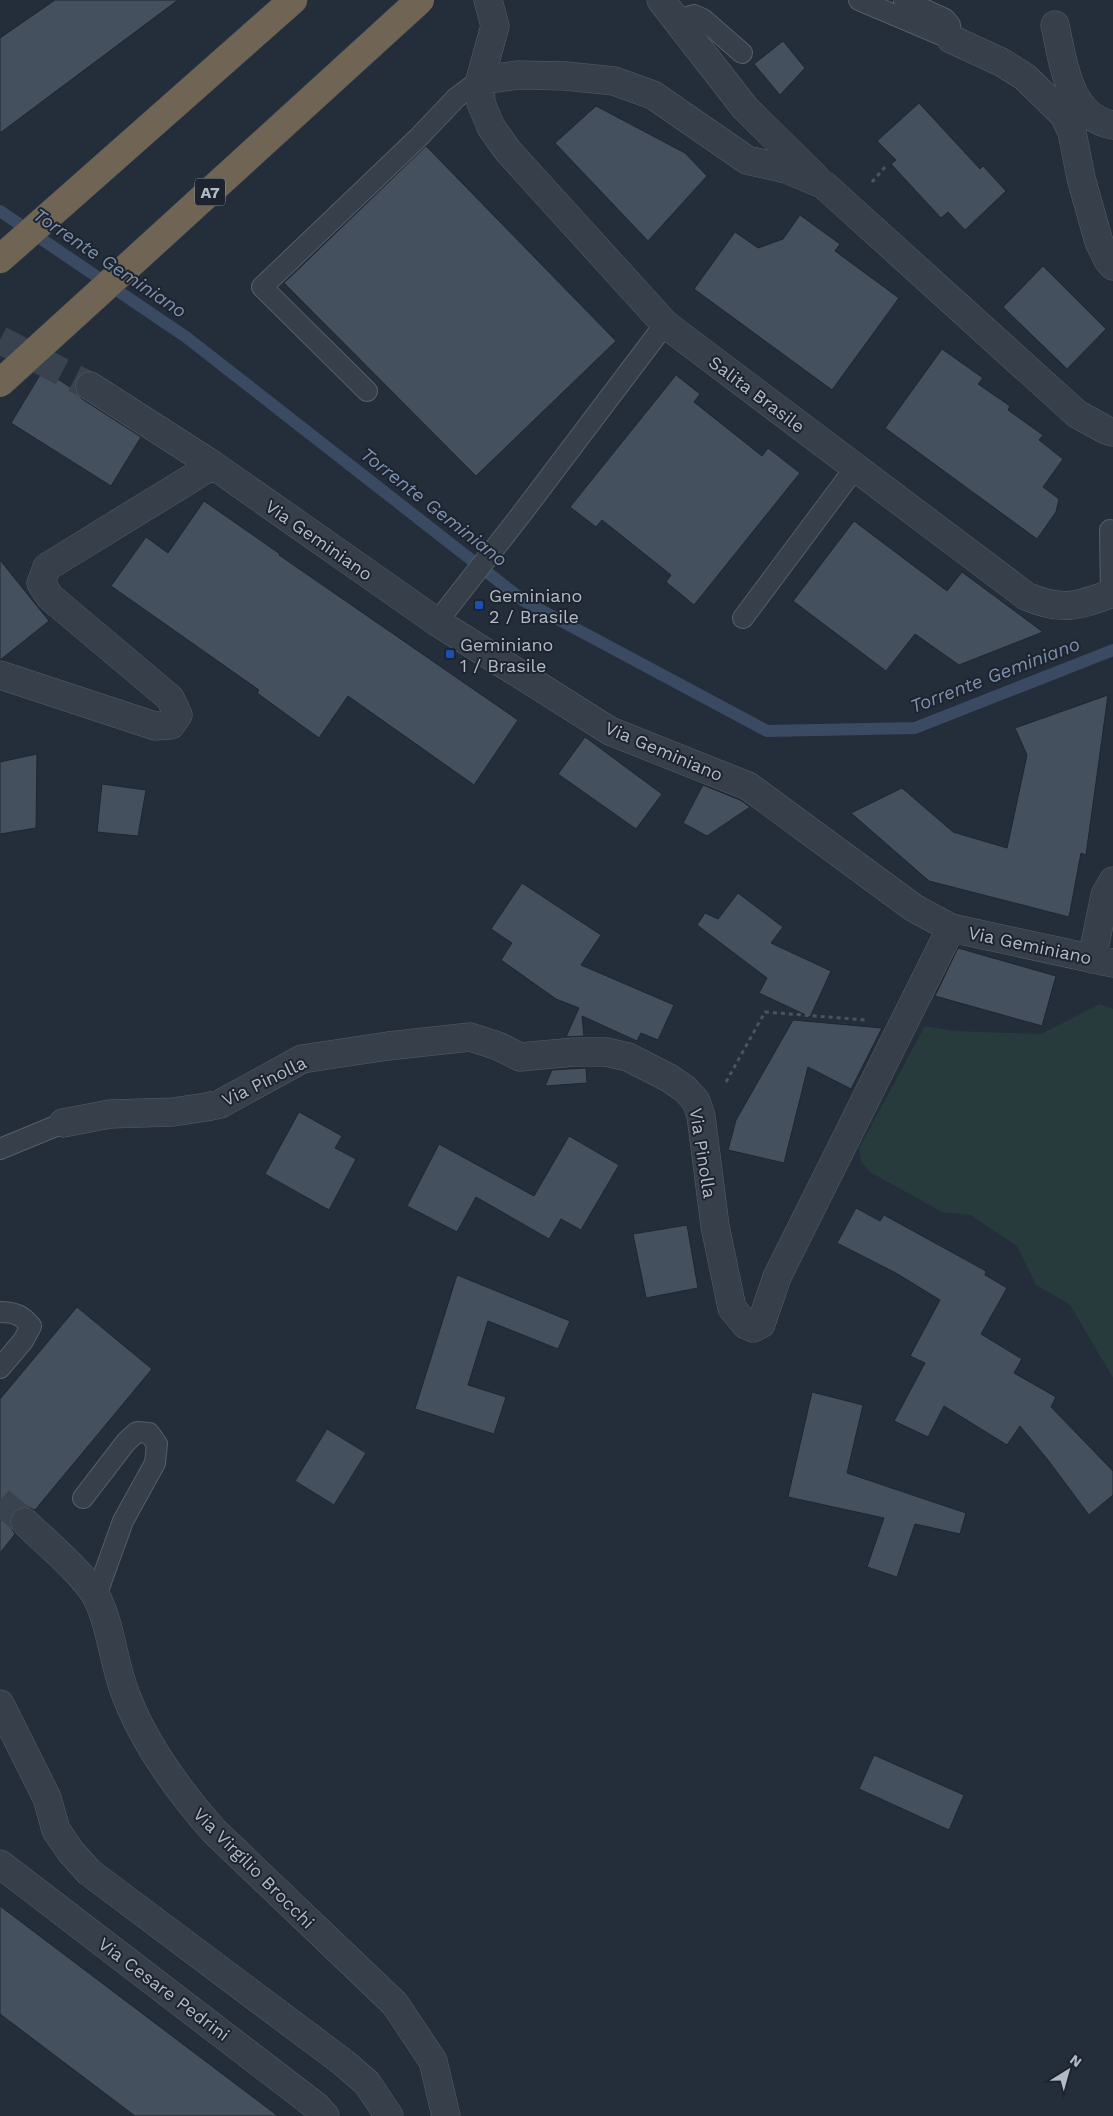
<svg xmlns="http://www.w3.org/2000/svg" width="1113" height="2116" viewBox="0 0 1113 2116" font-family="'Work Sans',sans-serif">
	<style>
		.green { fill: #273a3c }
		.lines { fill: none; stroke-linecap: round; stroke-linejoin: round }
		.stream { stroke: #3a4a62; stroke-width: 12 }
		.building { fill: #45505e; stroke: #1f2631 }
		.street-tunnel { stroke: #39424f; stroke-width: 28; stroke-dasharray: 28 14; stroke-linecap: butt }
		.lane-casing { stroke: #555d68; stroke-width: 22 }
		.street-casing { stroke: #555d68; stroke-width: 29 }
		.highway-casing { stroke: #434a55; stroke-width: 29 }
		.path { stroke: #45575a; stroke-width: 3; stroke-dasharray: 4 4; stroke-linecap: butt }
		.lane { stroke: #373f4a; stroke-width: 20 }
		.street { stroke: #373f4a; stroke-width: 28 }
		.highway { stroke: #706555; stroke-width: 28 }
		.highway-bridge-casing { stroke: #434a55; stroke-width: 29; stroke-linecap: butt }
		.highway-bridge { stroke: #706555; stroke-width: 28 }
		.transit-dot { fill: #1a4fb4; stroke: #1d242f; stroke-width: 2 }
		.labels { text-anchor: middle; dominant-baseline: central; stroke-width: 4; stroke-linejoin: round; paint-order: stroke }
		.shield { fill: #1d242f; stroke: #868d99; stroke-width: 1 }
		.shield-label { font-size: 16px; font-weight: bold; fill: #b3bac6 }
		.street-label { font-size: 18px; fill: #b3bac6; stroke: #1d242f }
		.poi-label { font-size: 18px; fill: #b3bac6; stroke: #1d242f; text-anchor: start }
		.water-label { font-size: 19px; font-style: italic; fill: #7c90ac; stroke: #1d242f }
	</style>
	<rect width="100%" height="100%" fill="#242d3a"/>
	<path class="green" d="M 1100,1004 L 1113,1009 L 1113,1378 L 1070,1305 L 1036,1285 L 1017,1246 L 970,1215 L 942,1212 L 870,1172 L 861,1162 L 859,1148 L 925,1026 L 956,1031 L 1041,1034 Z"/>
	<g class="lines">
		<path class="stream" d="M 0,211 L 186,337 L 524,601 L 767,731 L 915,728 L 1113,650"/>
	</g>
	<path class="building" d="M 55,0 L 178,0 L 0,133 L 0,38 Z
		M 783,41 L 805,68 L 780,95 L 754,64 Z
		M 919,103 L 980,169 L 983,166 L 1006,191 L 965,230 L 948,212 L 941,218 L 891,164 L 896,160 L 877,141 Z
		M 596,106 L 685,153 L 707,176 L 648,241 L 555,143 Z
		M 426,146 L 616,341 L 476,476 L 284,283 Z
		M 800,215 L 840,244 L 835,251 L 899,298 L 832,390 L 694,289 L 735,232 L 758,248 L 783,239 Z
		M 1043,266 L 1106,329 L 1067,369 L 1003,307 Z
		M 942,349 L 983,378 L 978,384 L 1010,406 L 1008,410 L 1043,435 L 1039,440 L 1063,459 L 1043,487 L 1059,499 L 1056,512 L 1037,539 L 885,428 Z
		M 43,370 L 75,390 L 82,399 L 141,437 L 111,486 L 11,423 Z
		M 676,375 L 700,394 L 694,402 L 762,456 L 768,448 L 800,473 L 694,605 L 666,582 L 671,575 L 602,520 L 596,527 L 570,507 Z
		M 204,501 L 280,554 L 279,555 L 518,720 L 474,785 L 348,696 L 319,738 L 257,693 L 259,690 L 111,586 L 146,537 L 168,553 Z
		M 854,521 L 947,591 L 962,572 L 1043,632 L 959,665 L 915,634 L 886,671 L 793,601 Z
		M 0,560 L 49,621 L 0,660 Z
		M 1108,695 L 1086,855 L 1081,853 L 1069,917 L 929,881 L 851,813 L 902,788 L 953,832 L 1007,848 L 1027,755 L 1015,728 Z
		M 585,737 L 662,794 L 636,829 L 558,774 Z
		M 37,754 L 36,828 L 0,834 L 0,762 Z
		M 102,784 L 146,790 L 138,836 L 97,832 Z
		M 703,785 L 740,800 L 750,807 L 707,836 L 683,823 Z
		M 522,883 L 601,935 L 581,965 L 674,1005 L 658,1040 L 641,1033 L 637,1041 L 582,1016 L 584,1036 L 566,1037 L 579,1008 L 556,999 L 501,960 L 512,943 L 491,929 Z
		M 738,893 L 783,927 L 771,943 L 831,971 L 810,1017 L 759,993 L 767,978 L 697,925 L 705,913 L 718,919 Z
		M 958,948 L 1056,976 L 1042,1026 L 935,996 Z
		M 793,1020 L 882,1028 L 851,1089 L 808,1067 L 784,1163 L 728,1150 L 736,1120 Z
		M 586,1068 L 587,1083 L 545,1086 L 552,1070 Z
		M 299,1112 L 342,1136 L 335,1148 L 356,1159 L 329,1210 L 265,1174 Z
		M 569,1136 L 619,1165 L 581,1230 L 561,1219 L 549,1239 L 476,1197 L 457,1232 L 407,1206 L 439,1144 L 534,1196 Z
		M 856,1208 L 880,1221 L 884,1215 L 986,1271 L 985,1275 L 1007,1288 L 981,1334 L 1022,1359 L 1014,1373 L 1056,1397 L 1051,1407 L 1113,1471 L 1113,1495 L 1089,1515 L 1048,1460 L 1020,1426 L 1007,1445 L 944,1406 L 928,1437 L 894,1421 L 925,1363 L 910,1356 L 940,1300 L 896,1273 L 837,1243 Z
		M 687,1225 L 698,1288 L 646,1298 L 633,1234 Z
		M 457,1275 L 570,1321 L 558,1349 L 488,1321 L 468,1385 L 506,1397 L 494,1434 L 415,1409 Z
		M 77,1307 L 152,1369 L 35,1510 L 28,1507 L 21,1507 L 13,1512 L 10,1518 L 10,1526 L 15,1534 L 0,1553 L 0,1399 Z
		M 812,1392 L 863,1405 L 847,1473 L 966,1513 L 960,1534 L 915,1524 L 897,1577 L 867,1567 L 884,1518 L 788,1497 Z
		M 327,1429 L 366,1453 L 334,1505 L 295,1481 Z
		M 874,1755 L 964,1795 L 949,1830 L 859,1789 Z
		M 0,1906 L 278,2116 L 135,2116 L 0,2014 Z"/>
	<g class="lines">
		<path class="street-tunnel" d="M 0,340 L 90,386
			M 0,1501 L 25,1522"/>
		<g class="lane-casing">
			<path id="lane" d="M 859,0 L 951,39 L 950,25 L 945,19 L 904,0
				M 676,21 L 694,15 L 703,19 L 742,53
				M 367,391 L 262,287 L 418,138 L 456,98 L 480,80
				M 1110,530 L 1111,594
				M 743,618 L 855,468
				M 437,622 L 520,516 L 665,324
				M 0,1149 L 63,1123
				M 0,1312 C 14,1312 22,1315 31,1326 L 23,1341 L 0,1368
				M 83,1498 L 126,1442 L 137,1432 L 149,1433 L 157,1444 L 155,1463 L 123,1521 L 96,1596"/>
		</g>
		<g class="street-casing">
			<path id="street" d="M 488,0 L 495,26 L 480,80 L 481,103 L 491,127 L 508,151 L 665,324 L 1026,596 C 1062,612 1078,606 1113,593
				M 661,0 L 745,108 L 815,177
				M 1055,25 C 1063,61 1068,117 1113,125
				M 951,39 L 1001,62 L 1025,77 L 1064,115 L 1072,132 L 1081,178 L 1099,242 L 1108,260 L 1113,266
				M 480,80 L 519,75 L 566,76 L 614,81 L 653,95 L 747,160 L 786,169 L 824,185 L 1077,414 L 1106,430 L 1113,432
				M 90,386 L 213,465 L 437,622 L 610,731 L 748,786 L 914,908 L 951,928 L 1113,963
				M 0,675 L 155,726 L 171,725 L 178,715 L 170,698 L 50,597 L 41,583 L 47,567 L 213,465
				M 1092,959 L 1105,895 L 1113,881
				M 63,1123 L 110,1114 L 173,1112 L 206,1107 L 220,1104 L 302,1059 L 388,1046 L 470,1037 L 498,1046 L 520,1057 L 574,1052 L 606,1052 L 628,1057 L 669,1078 L 685,1089 L 696,1101 L 701,1116 L 715,1226 L 732,1308 L 746,1325 L 753,1328 L 761,1324 L 777,1277 L 951,928
				M 25,1522 C 44,1541 84,1574 96,1596 C 110,1623 113,1658 123,1687 C 141,1740 177,1789 214,1831 L 395,2004 L 433,2061 L 446,2116
				M 0,1704 L 47,1798 L 56,1830 L 71,1852 L 89,1872 L 344,2063 L 367,2083 L 389,2116
				M 0,1864 L 316,2106 L 325,2116"/>
		</g>
		<g class="highway-casing">
			<path id="highway" d="M 0,259 L 293,0"/>
		</g>
		<path class="path" d="M 872,182 L 885,167
			M 726,1082 L 765,1012 L 866,1020"/>
		<use href="#lane" class="lane"/>
		<use href="#street" class="street"/>
		<use href="#highway" class="highway"/>
		<g class="highway-bridge-casing">
			<path id="highway-bridge" d="M 0,383 L 420,0"/>
		</g>
		<use href="#highway-bridge" class="highway-bridge"/>
	</g>
	<g class="transit-dot">
		<rect x="474" y="600" width="10" height="10" rx="2.5"/>
		<rect x="445" y="649" width="10" height="10" rx="2.5"/>
	</g>
	<g class="labels">
		<rect class="shield" x="195" y="178.5" width="30" height="27" rx="4"/>
		<g class="shield-label">
			<text x="210" y="192">A7</text>
		</g>
		<g class="street-label">
			<text transform="translate(757 394) rotate(37)">Salita Brasile</text>
			<text transform="translate(319 540) rotate(35)">Via Geminiano</text>
			<text transform="translate(664 751) rotate(23)">Via Geminiano</text>
			<text transform="translate(1030 945) rotate(12)">Via Geminiano</text>
			<text transform="translate(264 1081) rotate(-26)">Via Pinolla</text>
			<text transform="translate(703 1153) rotate(81)">Via Pinolla</text>
			<text transform="translate(254 1868) rotate(45)">Via Virgilio Brocchi</text>
			<text transform="translate(164 1989) rotate(37)">Via Cesare Pedrini</text>
		</g>
		<g class="poi-label">
			<text x="489" y="595">Geminiano<tspan x="489" dy="21">2 / Brasile</tspan></text>
			<text x="460" y="644">Geminiano<tspan x="460" dy="21">1 / Brasile</tspan></text>
		</g>
		<g class="water-label">
			<text transform="translate(110 263) rotate(34)">Torrente Geminiano</text>
			<text transform="translate(434 507) rotate(38)">Torrente Geminiano</text>
			<text transform="translate(995 675) rotate(-21)">Torrente Geminiano</text>
		</g>
	</g>
	<g transform="translate(1068 2071) rotate(37)" stroke="#1d242f" stroke-width="4" paint-order="stroke">
	<path d="M0-4L9 19L0 12L-9 19Z" fill="#b3bac6"/>
	<text y="-8" font-size="14" font-weight="bold" text-anchor="middle" fill="#b3bac6">N</text>
	</g>
</svg>
